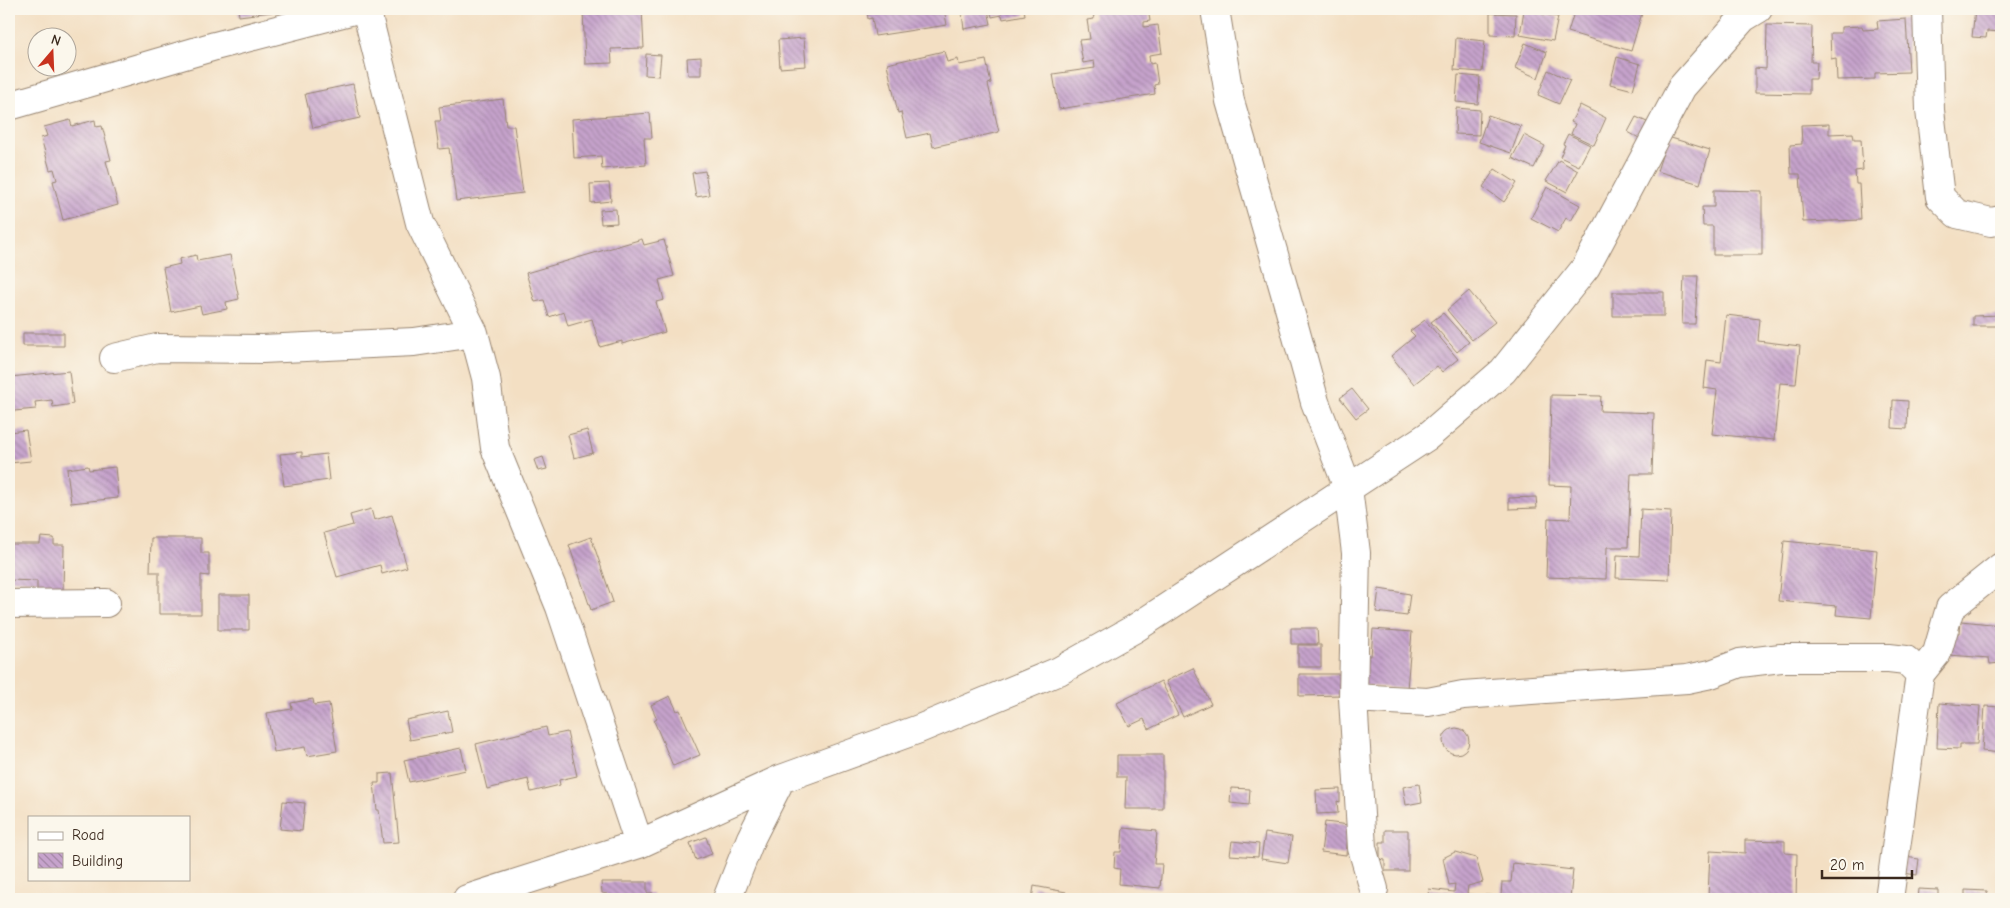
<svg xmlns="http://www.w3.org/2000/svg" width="2010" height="908" viewBox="0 0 2010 908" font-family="'Comic Neue',sans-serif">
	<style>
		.building { fill: url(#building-back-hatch) }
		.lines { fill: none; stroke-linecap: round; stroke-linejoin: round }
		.minor-casing { stroke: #978470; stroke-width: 30 }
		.minor { stroke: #fff; stroke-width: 28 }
	</style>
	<defs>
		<pattern id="building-back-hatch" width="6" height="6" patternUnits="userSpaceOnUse" patternTransform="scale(1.25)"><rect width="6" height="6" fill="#c6a3cc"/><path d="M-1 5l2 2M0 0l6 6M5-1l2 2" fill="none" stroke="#a285a5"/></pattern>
	</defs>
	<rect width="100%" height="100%" fill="#fbf7ec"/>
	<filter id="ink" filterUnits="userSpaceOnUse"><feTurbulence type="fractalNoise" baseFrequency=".02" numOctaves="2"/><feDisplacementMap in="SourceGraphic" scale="10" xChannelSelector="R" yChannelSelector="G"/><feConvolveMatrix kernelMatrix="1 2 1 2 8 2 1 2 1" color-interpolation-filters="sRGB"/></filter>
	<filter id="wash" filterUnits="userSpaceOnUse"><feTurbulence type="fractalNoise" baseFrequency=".0096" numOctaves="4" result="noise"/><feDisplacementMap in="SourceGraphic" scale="20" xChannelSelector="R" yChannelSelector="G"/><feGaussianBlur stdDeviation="1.12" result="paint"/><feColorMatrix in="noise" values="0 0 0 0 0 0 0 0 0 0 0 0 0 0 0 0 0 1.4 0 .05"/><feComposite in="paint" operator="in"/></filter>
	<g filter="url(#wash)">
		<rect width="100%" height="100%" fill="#f3dfc3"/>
		<g id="blocks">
			<path class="building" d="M 238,9 L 280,9 L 280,11 L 239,16 Z
				M 583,9 L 642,9 L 644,48 L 611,49 L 612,63 L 585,64 Z
				M 867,9 L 944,9 L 947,25 L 875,36 L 872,18 L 868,19 Z
				M 990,9 L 1024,9 L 1025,15 L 1003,19 L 1002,15 L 992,17 Z
				M 1085,9 L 1148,9 L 1150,21 L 1144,22 L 1144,27 L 1158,25 L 1162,53 L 1149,55 L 1150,64 L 1155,63 L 1158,84 L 1154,85 L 1155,94 L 1059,109 L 1053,74 L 1095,68 L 1094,61 L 1083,63 L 1079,40 L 1090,39 L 1087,20 L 1094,19 L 1093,11 L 1086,12 Z
				M 1575,9 L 1627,9 L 1642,13 L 1631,51 L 1568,32 Z
				M 1975,9 L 2001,9 L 2001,32 L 1987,31 L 1986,38 L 1972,37 Z
				M 988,10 L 991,24 L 964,29 L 962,14 Z
				M 1524,10 L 1558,17 L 1553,41 L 1520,35 Z
				M 1490,13 L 1516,14 L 1515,36 L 1490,35 Z
				M 1906,19 L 1909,72 L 1875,73 L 1875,79 L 1837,80 L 1836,58 L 1831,59 L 1830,33 L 1841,33 L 1841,27 L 1862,26 L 1863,30 L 1878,29 L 1877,21 Z
				M 1767,25 L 1812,26 L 1811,62 L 1817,62 L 1816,79 L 1809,79 L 1809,94 L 1755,93 L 1755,68 L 1766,69 Z
				M 804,38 L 806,66 L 780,68 L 778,40 Z
				M 1456,38 L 1485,41 L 1482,72 L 1454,70 Z
				M 1525,43 L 1547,52 L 1538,78 L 1515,68 Z
				M 944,51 L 947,62 L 958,59 L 959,65 L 986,60 L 991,83 L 988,84 L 999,132 L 933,147 L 930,133 L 907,138 L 901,112 L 898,113 L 887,64 Z
				M 646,54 L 661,55 L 659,76 L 645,75 Z
				M 701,57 L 701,75 L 688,75 L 687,58 Z
				M 1617,57 L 1640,64 L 1633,90 L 1610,84 Z
				M 1548,70 L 1570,80 L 1559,104 L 1538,95 Z
				M 1458,75 L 1480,77 L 1478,104 L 1456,102 Z
				M 353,84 L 360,118 L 313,128 L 305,94 Z
				M 503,99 L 506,126 L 514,126 L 523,193 L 456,201 L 449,148 L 439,149 L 435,121 L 441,121 L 439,107 Z
				M 1580,105 L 1606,118 L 1594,145 L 1571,134 L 1575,124 L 1571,122 Z
				M 1456,108 L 1480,110 L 1479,135 L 1455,134 Z
				M 650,113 L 652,138 L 644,138 L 646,165 L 602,169 L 601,156 L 574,158 L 572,119 Z
				M 1488,115 L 1521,126 L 1511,153 L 1479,142 Z
				M 1636,117 L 1647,122 L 1639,138 L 1628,132 Z
				M 70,120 L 72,126 L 95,120 L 96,127 L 102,126 L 111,160 L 106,161 L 118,205 L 63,220 L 53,181 L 57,180 L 54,169 L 50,170 L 41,138 L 47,136 L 44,127 Z
				M 1829,124 L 1829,134 L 1853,133 L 1854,139 L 1861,139 L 1863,170 L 1855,171 L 1856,184 L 1859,184 L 1861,220 L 1803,222 L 1800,174 L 1791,174 L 1790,145 L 1802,144 L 1801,125 Z
				M 1568,134 L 1590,145 L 1579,166 L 1560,157 L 1565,145 L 1563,144 Z
				M 1524,135 L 1545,146 L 1534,168 L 1512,158 Z
				M 1668,137 L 1710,150 L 1700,184 L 1657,171 Z
				M 1559,160 L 1578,171 L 1567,192 L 1546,181 Z
				M 1495,169 L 1517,183 L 1504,202 L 1483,187 Z
				M 705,171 L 709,195 L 696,197 L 692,173 Z
				M 609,183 L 611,201 L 591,203 L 590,184 Z
				M 1547,187 L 1580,205 L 1571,221 L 1566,218 L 1558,232 L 1531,218 Z
				M 1714,190 L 1762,191 L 1762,255 L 1713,255 L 1713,226 L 1703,226 L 1702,207 L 1714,207 Z
				M 616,209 L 617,223 L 601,224 L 600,210 Z
				M 642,239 L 644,245 L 664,240 L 674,276 L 659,280 L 664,300 L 656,302 L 665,332 L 622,344 L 622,341 L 600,347 L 592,319 L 568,326 L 564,312 L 549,317 L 544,300 L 535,302 L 526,273 Z
				M 196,255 L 197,261 L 230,255 L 239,299 L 226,302 L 227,309 L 202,314 L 200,306 L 171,312 L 163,268 L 180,264 L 179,259 Z
				M 1684,276 L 1698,276 L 1695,324 L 1682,324 Z
				M 1469,291 L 1495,322 L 1472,340 L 1447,310 Z
				M 1613,292 L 1664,292 L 1664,316 L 1613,316 Z
				M 1443,313 L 1469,342 L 1457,352 L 1431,322 Z
				M 1726,315 L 1760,319 L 1758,341 L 1800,346 L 1796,384 L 1780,383 L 1774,440 L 1712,434 L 1717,390 L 1704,388 L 1707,360 L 1721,362 Z
				M 2001,315 L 2001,326 L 1973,326 L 1973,316 Z
				M 1425,320 L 1458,359 L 1442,372 L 1437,366 L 1414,384 L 1391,356 L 1415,336 L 1410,331 Z
				M 23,333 L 64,333 L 64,346 L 23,346 Z
				M 69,371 L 73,404 L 53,407 L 52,400 L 35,402 L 36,409 L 14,411 L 10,377 Z
				M 1352,389 L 1368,409 L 1356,418 L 1340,398 Z
				M 1551,395 L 1601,396 L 1600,411 L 1654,413 L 1652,474 L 1631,474 L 1628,547 L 1607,547 L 1606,579 L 1546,577 L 1548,518 L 1570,519 L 1571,486 L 1549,485 Z
				M 1893,400 L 1908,401 L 1907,429 L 1892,428 Z
				M 26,430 L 31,461 L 9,463 L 9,432 Z
				M 587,430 L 593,453 L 574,458 L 568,435 Z
				M 302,452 L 302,457 L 326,454 L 329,480 L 284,486 L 280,454 Z
				M 543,457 L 547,469 L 538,471 L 534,460 Z
				M 88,466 L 89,470 L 115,467 L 118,498 L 71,503 L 67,469 Z
				M 1536,497 L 1537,508 L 1509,509 L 1509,498 Z
				M 371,509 L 374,520 L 392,515 L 407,567 L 382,574 L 380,565 L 337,577 L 324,533 L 353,525 L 350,515 Z
				M 1641,509 L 1671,511 L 1669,580 L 1616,578 L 1617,555 L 1639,556 Z
				M 41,537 L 54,538 L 54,545 L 64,545 L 63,592 L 37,591 L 37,581 L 9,580 L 9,544 L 40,544 Z
				M 591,537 L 613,602 L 591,610 L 569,545 Z
				M 151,538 L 201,538 L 201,553 L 209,553 L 209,576 L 201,575 L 201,614 L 159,614 L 159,572 L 150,572 Z
				M 1784,541 L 1877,550 L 1871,618 L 1836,615 L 1837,606 L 1778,601 Z
				M 1379,589 L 1410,594 L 1407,616 L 1376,612 Z
				M 218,595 L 249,595 L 249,630 L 218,630 Z
				M 1961,621 L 2001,625 L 2001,663 L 1990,664 L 1989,658 L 1949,655 L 1950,633 L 1960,633 Z
				M 1291,628 L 1317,628 L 1318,644 L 1291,644 Z
				M 1373,629 L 1412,632 L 1407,689 L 1358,685 L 1361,655 L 1371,656 Z
				M 1298,645 L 1321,645 L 1321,667 L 1298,667 Z
				M 1193,668 L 1211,704 L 1183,717 L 1166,681 Z
				M 1299,674 L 1342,674 L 1342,695 L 1299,696 Z
				M 1161,681 L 1178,715 L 1149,729 L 1144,719 L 1129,726 L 1117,703 Z
				M 670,696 L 677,711 L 680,710 L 700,755 L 673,766 L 654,721 L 657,719 L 651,705 Z
				M 313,699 L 314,705 L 329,703 L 337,751 L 307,756 L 305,747 L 274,752 L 267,713 L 292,709 L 291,703 Z
				M 1939,703 L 1980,706 L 1977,744 L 1960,744 L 1960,749 L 1937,748 Z
				M 1985,706 L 2001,707 L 2001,753 L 1982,751 Z
				M 448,711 L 452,732 L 410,740 L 406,720 Z
				M 546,727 L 548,736 L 567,732 L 577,776 L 559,780 L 560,785 L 531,792 L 528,779 L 487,789 L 476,744 Z
				M1443 741a13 13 0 1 1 26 0a13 13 0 1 1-26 0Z
				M 461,748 L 466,770 L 409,782 L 404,760 Z
				M 1117,755 L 1163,755 L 1163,809 L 1125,809 L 1126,777 L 1117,777 Z
				M 392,773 L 399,842 L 383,843 L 379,810 L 377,810 L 374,783 L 379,783 L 379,774 Z
				M 1419,784 L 1422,802 L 1406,805 L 1403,787 Z
				M 1231,788 L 1250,789 L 1249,805 L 1230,803 Z
				M 1340,789 L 1340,802 L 1337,801 L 1338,813 L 1317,814 L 1316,790 Z
				M 283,801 L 305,803 L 302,831 L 280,829 Z
				M 1325,822 L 1349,825 L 1346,855 L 1321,852 Z
				M 1123,828 L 1157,831 L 1154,864 L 1162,864 L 1160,888 L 1119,884 L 1120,869 L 1114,868 L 1115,852 L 1121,852 Z
				M 1385,830 L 1408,830 L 1408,871 L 1385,871 L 1385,860 L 1380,859 L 1380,842 L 1385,842 Z
				M 1265,833 L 1292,837 L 1288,863 L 1261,859 Z
				M 706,837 L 712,854 L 696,860 L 690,843 Z
				M 1745,840 L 1785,841 L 1785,853 L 1797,854 L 1796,899 L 1708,898 L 1710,851 L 1745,853 Z
				M 1232,841 L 1259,844 L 1258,857 L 1230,855 Z
				M 1455,852 L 1476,858 L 1483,882 L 1468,886 L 1467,894 L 1483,895 L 1482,899 L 1427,899 L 1429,889 L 1454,892 L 1455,884 L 1449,885 L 1443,858 Z
				M 1905,857 L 1919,859 L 1917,875 L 1903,873 Z
				M 1513,863 L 1573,870 L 1570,899 L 1484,899 L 1485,895 L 1501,896 L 1502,882 L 1511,882 Z
				M 601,882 L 647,882 L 647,893 L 653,893 L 653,899 L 607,899 L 607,894 L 602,893 Z
				M 1034,886 L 1066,892 L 1065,899 L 1032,899 Z
				M 1918,889 L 1938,890 L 1938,897 L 1952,897 L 1952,899 L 1917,899 Z
				M 1965,890 L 1987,891 L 1988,899 L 1965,899 Z"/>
		</g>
	</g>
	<g filter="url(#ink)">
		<use href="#blocks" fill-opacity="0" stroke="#978470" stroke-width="1"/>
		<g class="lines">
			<g class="minor-casing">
				<path id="minor" d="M 366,9 L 420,223 L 474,333 L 486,378 L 495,448 L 560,607 L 639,844
					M 1215,9 L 1230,101 L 1285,293 L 1315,402 L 1348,488 L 1356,553 L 1353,698 L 1362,848 L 1374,889
					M 1927,9 L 1930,110 L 1940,197 L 1957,214 L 1991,222 L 2001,220
					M 9,106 L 215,46 L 358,9
					M 114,358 L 157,348 L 262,349 L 414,342 L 474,333
					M 9,604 L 106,603
					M 1920,674 L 1937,653 L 1950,608 L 2001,567
					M 1353,698 L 1428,702 L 1463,695 L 1687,679 L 1711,674 L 1740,663 L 1781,658 L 1889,658 L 1906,660 L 1920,674 L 1889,899
					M 467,899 L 639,844 L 781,779 L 919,729 L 1059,671 L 1134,629 L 1428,436 L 1503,371 L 1586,267 L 1682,87 L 1743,18 L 1758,9
					M 727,899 L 751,838 L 781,779"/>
			</g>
			<use href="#minor" class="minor"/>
		</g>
	</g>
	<rect width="2010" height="908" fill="none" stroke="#fbf7ec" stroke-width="30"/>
	<rect x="28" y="816" width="162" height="65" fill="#fbf7ec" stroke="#aea59a"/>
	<rect x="38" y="832" width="25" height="8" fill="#ffffff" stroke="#aea59a"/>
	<text x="72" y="840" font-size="15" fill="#3b2a1e">Road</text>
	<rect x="38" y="853" width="25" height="15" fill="url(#building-back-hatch)" stroke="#aea59a"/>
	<text x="72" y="866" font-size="15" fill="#3b2a1e">Building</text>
	<g transform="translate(52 52) rotate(19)"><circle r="24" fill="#fbf7ec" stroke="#aea59a"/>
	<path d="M0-4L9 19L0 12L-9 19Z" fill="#c8321e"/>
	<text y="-8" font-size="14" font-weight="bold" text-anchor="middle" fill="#3b2a1e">N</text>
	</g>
	<path d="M1822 870v8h90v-8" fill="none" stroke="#3b2a1e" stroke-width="2.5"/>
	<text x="1830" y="870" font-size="15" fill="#3b2a1e" stroke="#fbf7ec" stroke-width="4" paint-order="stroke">20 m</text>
</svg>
